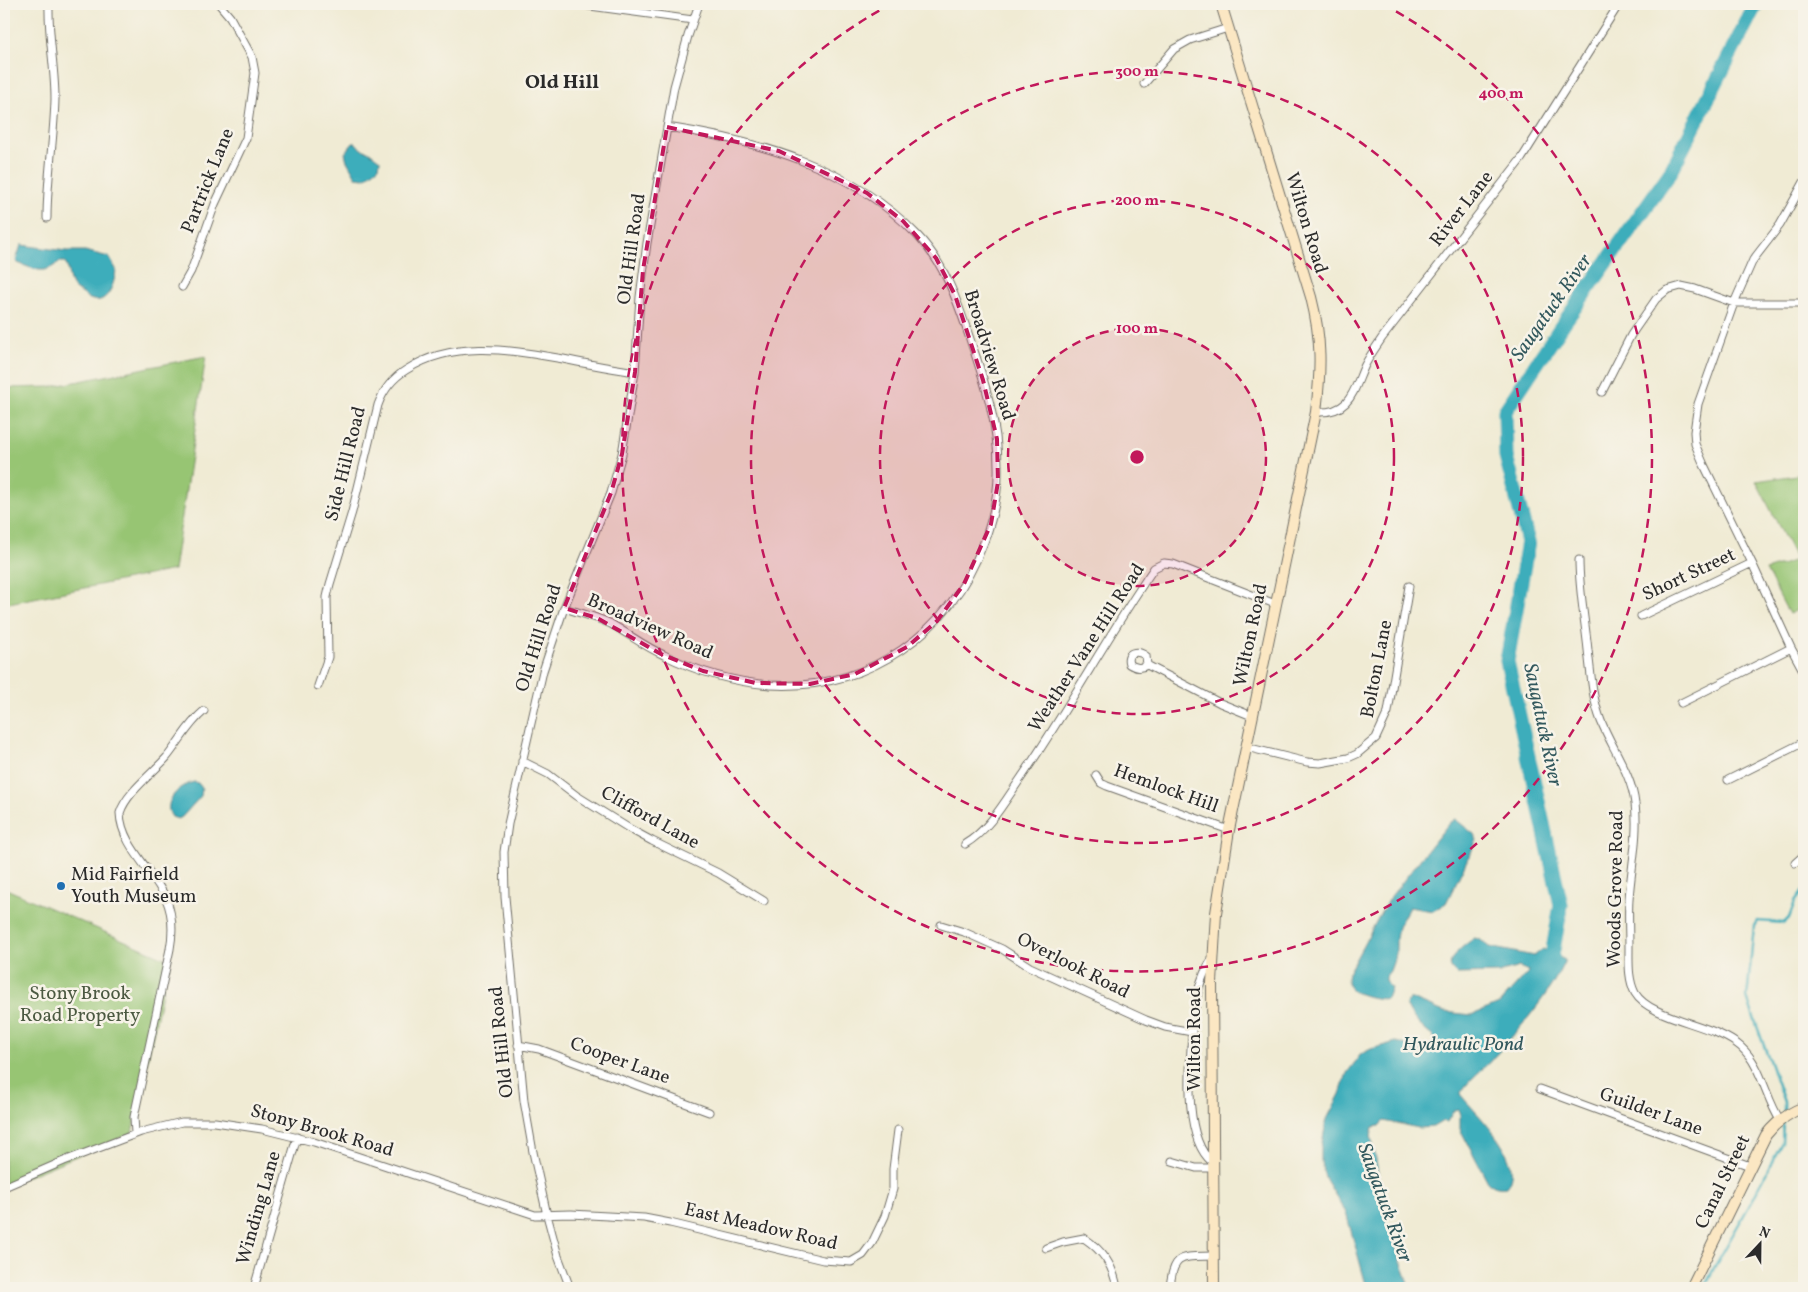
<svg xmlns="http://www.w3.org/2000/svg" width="1808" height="1292" viewBox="0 0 1808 1292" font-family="Vollkorn,serif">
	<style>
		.green { fill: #97c573; stroke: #61784f }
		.water { fill: #3eadbb; stroke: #346c73 }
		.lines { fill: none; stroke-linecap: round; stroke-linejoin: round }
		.stream { stroke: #3eadbb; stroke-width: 2.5 }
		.river { stroke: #3eadbb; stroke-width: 15 }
		.minor-casing { stroke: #706e66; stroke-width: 9 }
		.secondary-casing { stroke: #706e66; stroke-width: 12 }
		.minor { stroke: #fff; stroke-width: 7 }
		.secondary { stroke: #fbe7c3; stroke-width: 10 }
		.marked { fill: #c2185b; fill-opacity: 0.2; stroke: #c2185b; stroke-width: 4; stroke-dasharray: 10 6; stroke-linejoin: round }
		.ring { fill: none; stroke: #c2185b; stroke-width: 2.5; stroke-dasharray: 9 6 }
		.poi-dot { fill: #1f6fb2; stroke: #f7f3e8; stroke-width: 2 }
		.labels { text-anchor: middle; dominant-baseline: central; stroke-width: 5; stroke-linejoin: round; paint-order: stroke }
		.street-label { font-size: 19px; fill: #2b2b2b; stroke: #f7f3e8 }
		.poi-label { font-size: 19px; fill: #2b2b2b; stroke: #f7f3e8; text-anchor: start }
		.park-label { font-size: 19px; fill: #4b5941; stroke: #f7f3e8 }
		.neighbourhood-label { font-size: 20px; font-weight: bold; fill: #2b2b2b; stroke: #f7f3e8 }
		.water-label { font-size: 20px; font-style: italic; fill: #32585d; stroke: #f7f3e8 }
		.centre { fill: #c2185b; stroke: #f7f3e8; stroke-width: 2.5 }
		.ring-label { font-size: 15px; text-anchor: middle; font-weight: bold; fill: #c2185b; stroke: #f7f3e8; stroke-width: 5; stroke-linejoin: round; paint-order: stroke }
	</style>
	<rect width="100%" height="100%" fill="#f7f3e8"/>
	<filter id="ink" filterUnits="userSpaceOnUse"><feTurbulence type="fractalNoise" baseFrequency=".02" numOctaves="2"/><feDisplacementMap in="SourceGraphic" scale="10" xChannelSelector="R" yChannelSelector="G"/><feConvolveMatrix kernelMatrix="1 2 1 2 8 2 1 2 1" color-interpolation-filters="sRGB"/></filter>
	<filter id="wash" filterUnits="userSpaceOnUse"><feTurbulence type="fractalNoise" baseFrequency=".0096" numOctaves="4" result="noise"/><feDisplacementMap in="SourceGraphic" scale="20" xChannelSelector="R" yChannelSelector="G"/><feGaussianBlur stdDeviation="1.12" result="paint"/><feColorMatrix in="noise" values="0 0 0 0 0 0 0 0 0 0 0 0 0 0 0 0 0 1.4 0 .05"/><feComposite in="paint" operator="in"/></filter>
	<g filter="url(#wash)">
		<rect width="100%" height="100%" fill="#f0ebd4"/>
		<path class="green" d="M 206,356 L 174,570 L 4,604 L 4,388 L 50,387 Z
			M 1804,474 L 1804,607 L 1789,614 L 1766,570 L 1796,560 L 1756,481 Z
			M 4,888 L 169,960 L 132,1133 L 4,1186 Z"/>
		<path class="water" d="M 353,143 L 356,143 L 361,149 L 368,151 L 380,160 L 379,167 L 365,178 L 356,177 L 347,161 L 345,153 Z
			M 21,245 L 66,251 L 85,251 L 109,257 L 116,269 C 115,281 109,304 93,300 C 88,299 86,296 83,294 C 79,291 76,291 73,287 C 67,279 70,270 65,262 L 59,262 C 44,275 36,270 18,263 L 16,261 Z
			M 194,782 L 198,783 L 202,788 L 201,796 L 182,817 L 178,819 L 172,817 C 161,802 180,785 194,782 Z
			M 1455,819 L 1474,834 L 1477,840 L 1446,903 L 1433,911 L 1409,907 L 1408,909 L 1398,927 L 1396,939 L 1396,954 L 1390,971 L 1385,977 L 1385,981 L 1391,988 L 1387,998 C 1381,1001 1354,994 1350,988 C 1346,983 1347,978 1348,973 L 1388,900 L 1449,823 Z
			M 1475,938 L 1482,941 L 1489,947 L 1534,956 L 1543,949 L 1565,960 C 1550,995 1519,1029 1494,1057 C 1483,1070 1469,1079 1460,1094 C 1475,1113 1528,1160 1506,1187 C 1498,1188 1494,1187 1488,1182 L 1460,1129 L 1460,1115 L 1458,1109 L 1454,1110 L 1447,1122 L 1443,1121 L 1433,1127 L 1419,1128 L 1384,1121 L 1379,1126 L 1373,1127 L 1371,1136 L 1376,1159 L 1384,1216 L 1411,1288 L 1367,1288 L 1346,1213 L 1325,1178 L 1321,1162 L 1321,1147 L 1327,1119 L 1340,1094 L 1347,1073 L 1361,1054 L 1371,1049 L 1396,1042 L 1423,1050 L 1434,1043 L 1434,1037 C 1423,1030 1411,1017 1406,1005 L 1409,999 L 1412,999 L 1444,1012 L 1472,1015 L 1499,1004 L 1529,971 L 1519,967 L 1499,973 L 1456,974 C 1454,972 1452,970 1451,968 C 1446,958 1468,942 1475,938 Z"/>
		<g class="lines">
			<path class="stream" d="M 1784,1113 L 1784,1102 L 1747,998 L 1754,926 L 1757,921 L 1784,923 L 1789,918 L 1795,902 L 1804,890
				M 1704,1288 L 1715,1266 L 1753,1199 L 1782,1142 L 1783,1121"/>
			<path class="river" d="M 1547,972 L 1550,967 L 1561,905 L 1507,661 L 1528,542 L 1506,456 L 1505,411 L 1563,324 L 1670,173 L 1756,4"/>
		</g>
	</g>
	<g filter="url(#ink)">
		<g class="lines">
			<g class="minor-casing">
				<path id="minor" d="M 583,5 L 693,20
					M 1144,84 L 1174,49 L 1190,40 L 1228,28
					M 1804,182 L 1780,225 L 1753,260 L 1734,303 L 1698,404 L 1694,432 L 1695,444 L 1704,465 L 1752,563 L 1791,648 L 1804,672
					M 47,218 C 47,178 54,139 55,99 C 55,67 48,36 49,4
					M 182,287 L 191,271 L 215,204 L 246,138 L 255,73 L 252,57 L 230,17 L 219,4
					M 1602,392 L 1631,335 L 1656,299 L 1667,290 L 1681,286 L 1695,289 L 1734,303 L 1804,303
					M 1316,412 C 1351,414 1353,391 1365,365 C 1370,355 1376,347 1382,338 L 1522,158 L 1619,4
					M 1579,560 C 1579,590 1585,620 1588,650 C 1591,674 1592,698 1601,721 C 1612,748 1632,775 1635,804 C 1639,835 1631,868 1629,899 C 1628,915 1629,932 1629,948 C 1629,963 1628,979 1635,993 C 1651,1020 1714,1023 1741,1047 C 1762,1066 1765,1097 1780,1120
					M 564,608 C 580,613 597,617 611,624 C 629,634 645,647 664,655 C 696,671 734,682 770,685 C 869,691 950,633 984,542 C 993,518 999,492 998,466 C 998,424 985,382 971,342 C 958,303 946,265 917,235 C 851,166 758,141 667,127
					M 1641,616 L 1752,563
					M 1147,665 L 1146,656 C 1137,649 1125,652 1129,664 C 1136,668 1140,669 1147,665 L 1220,703 L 1252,716
					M 318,686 L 328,657 L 327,597 L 330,584 L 352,512 L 378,405 C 383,391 393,378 406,370 C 454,339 510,350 563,359 C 587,364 611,368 635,372
					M 1681,703 L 1791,648
					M 1246,747 L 1307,762 L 1320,763 L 1348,758 L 1357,754 L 1376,738 L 1388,712 L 1409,586
					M 522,761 L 548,774 L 577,796 L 630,829 L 652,841 L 718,873 L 764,901
					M 1096,775 L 1101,783 L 1107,786 L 1229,830
					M 1728,780 L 1804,742
					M 965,844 C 989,830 1005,801 1021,778 C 1068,710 1107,636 1154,568 L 1164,563 L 1173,564 L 1275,604
					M 1795,863 L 1804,855
					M 941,925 L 964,932 L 1002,949 L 1030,967 L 1146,1020 L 1165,1027 L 1192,1032 C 1195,1006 1197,980 1213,958
					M 1192,1032 C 1190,1066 1183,1138 1212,1162
					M 518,1045 L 539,1049 L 709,1112
					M 1540,1089 L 1750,1166
					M 135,1133 L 134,1117 L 170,949 C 173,933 173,915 166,899 C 154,871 121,846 120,813 C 126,793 153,773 167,757 C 180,741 188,724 204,711
					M 1172,1161 L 1196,1168 L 1212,1168
					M 4,1187 L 64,1161 L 141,1132 L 182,1122 L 215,1122 L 262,1129 L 314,1142 L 535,1215 L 571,1214 L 644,1218 L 670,1223 L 823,1260 L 851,1262 L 863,1255 L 872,1243 L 885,1216 L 893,1189 L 893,1169 L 898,1130
					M 1046,1248 L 1063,1242 L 1084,1238 C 1103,1251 1113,1265 1117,1288
					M 254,1288 L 297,1137
					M 570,1288 L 558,1256 L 547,1215 L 533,1152 L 524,1101 L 505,897 L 504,852 L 508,824 L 543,671 L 564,608 L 611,493 L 622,454 L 635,372 L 640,297 L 647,243 L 674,87 L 688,36 L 699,4
					M 1170,1288 C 1173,1253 1182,1257 1213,1256"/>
			</g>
			<g class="secondary-casing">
				<path id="secondary" d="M 1214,1288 L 1212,983 L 1216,913 L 1229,830 L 1316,412 C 1321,369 1322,340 1311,297 L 1221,4
					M 1691,1288 L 1766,1135 C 1777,1121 1788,1113 1804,1107"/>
			</g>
			<use href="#minor" class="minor"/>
			<use href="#secondary" class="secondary"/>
		</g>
	</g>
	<path class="marked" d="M 667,127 L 779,151 L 867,193 L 903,221 L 936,258 L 955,295 L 983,380 L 997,439 L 998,482 L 991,524 L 964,584 L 937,621 L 907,647 L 855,674 L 810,684 L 756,683 L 703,671 L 661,654 L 597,618 L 564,608 L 611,493 L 622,454 L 635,372 L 643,270 Z"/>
	<circle cx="1137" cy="457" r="129" fill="#c2185b" fill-opacity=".12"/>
	<g class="ring">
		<circle cx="1137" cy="457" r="129"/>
		<circle cx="1137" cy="457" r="257"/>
		<circle cx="1137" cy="457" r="386"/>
		<path d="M1383 4A515 515 0 1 1 891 4"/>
	</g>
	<circle class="poi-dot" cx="61" cy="886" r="5"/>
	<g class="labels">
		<g class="street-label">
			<text transform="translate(208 181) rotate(-68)">Partrick Lane</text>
			<text transform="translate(1462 209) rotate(-52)">River Lane</text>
			<text transform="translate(1306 223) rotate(73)">Wilton Road</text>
			<text transform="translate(632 249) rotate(-82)">Old Hill Road</text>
			<text transform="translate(989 355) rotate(73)">Broadview Road</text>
			<text transform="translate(346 464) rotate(-76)">Side Hill Road</text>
			<text transform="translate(1689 575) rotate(-25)">Short Street</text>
			<text transform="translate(650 627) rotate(24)">Broadview Road</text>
			<text transform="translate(1251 635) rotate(-78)">Wilton Road</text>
			<text transform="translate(539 638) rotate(-72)">Old Hill Road</text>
			<text transform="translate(1087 648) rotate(-57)">Weather Vane Hill Road</text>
			<text transform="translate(1377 669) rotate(-79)">Bolton Lane</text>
			<text transform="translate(1166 789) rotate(20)">Hemlock Hill</text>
			<text transform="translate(650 818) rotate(29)">Clifford Lane</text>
			<text transform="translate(1616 889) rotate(-89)">Woods Grove Road</text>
			<text transform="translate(1073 966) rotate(27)">Overlook Road</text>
			<text transform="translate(1195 1039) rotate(-90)">Wilton Road</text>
			<text transform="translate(502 1042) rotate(-96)">Old Hill Road</text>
			<text transform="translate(620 1061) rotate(20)">Cooper Lane</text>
			<text transform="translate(1651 1112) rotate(20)">Guilder Lane</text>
			<text transform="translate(322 1131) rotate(16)">Stony Brook Road</text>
			<text transform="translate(1723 1182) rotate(-64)">Canal Street</text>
			<text transform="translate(259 1208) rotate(-74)">Winding Lane</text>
			<text transform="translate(761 1227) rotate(13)">East Meadow Road</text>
		</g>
		<g class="poi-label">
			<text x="71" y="875">Mid Fairfield<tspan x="71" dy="22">Youth Museum</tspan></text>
		</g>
		<g class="park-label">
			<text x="80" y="994">Stony Brook<tspan x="80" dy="22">Road Property</tspan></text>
		</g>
		<g class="neighbourhood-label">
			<text x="562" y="83">Old Hill</text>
		</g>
		<g class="water-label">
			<text transform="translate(1552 308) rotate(-55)">Saugatuck River</text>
			<text transform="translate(1542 725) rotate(78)">Saugatuck River</text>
			<text x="1463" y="1045">Hydraulic Pond</text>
			<text transform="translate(1384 1203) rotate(70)">Saugatuck River</text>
		</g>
	</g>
	<circle cx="1137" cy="457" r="8" class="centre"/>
	<g class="ring-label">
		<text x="1137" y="76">300 m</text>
		<text x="1501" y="98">400 m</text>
		<text x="1137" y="205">200 m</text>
		<text x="1137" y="333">100 m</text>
	</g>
	<rect width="1808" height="1292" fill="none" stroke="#f7f3e8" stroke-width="20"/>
	<g transform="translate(1760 1244) rotate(22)" stroke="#f7f3e8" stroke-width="4" paint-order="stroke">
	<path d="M0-4L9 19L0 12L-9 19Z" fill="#2b2b2b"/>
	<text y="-8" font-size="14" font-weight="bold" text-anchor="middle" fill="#2b2b2b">N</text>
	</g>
</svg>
